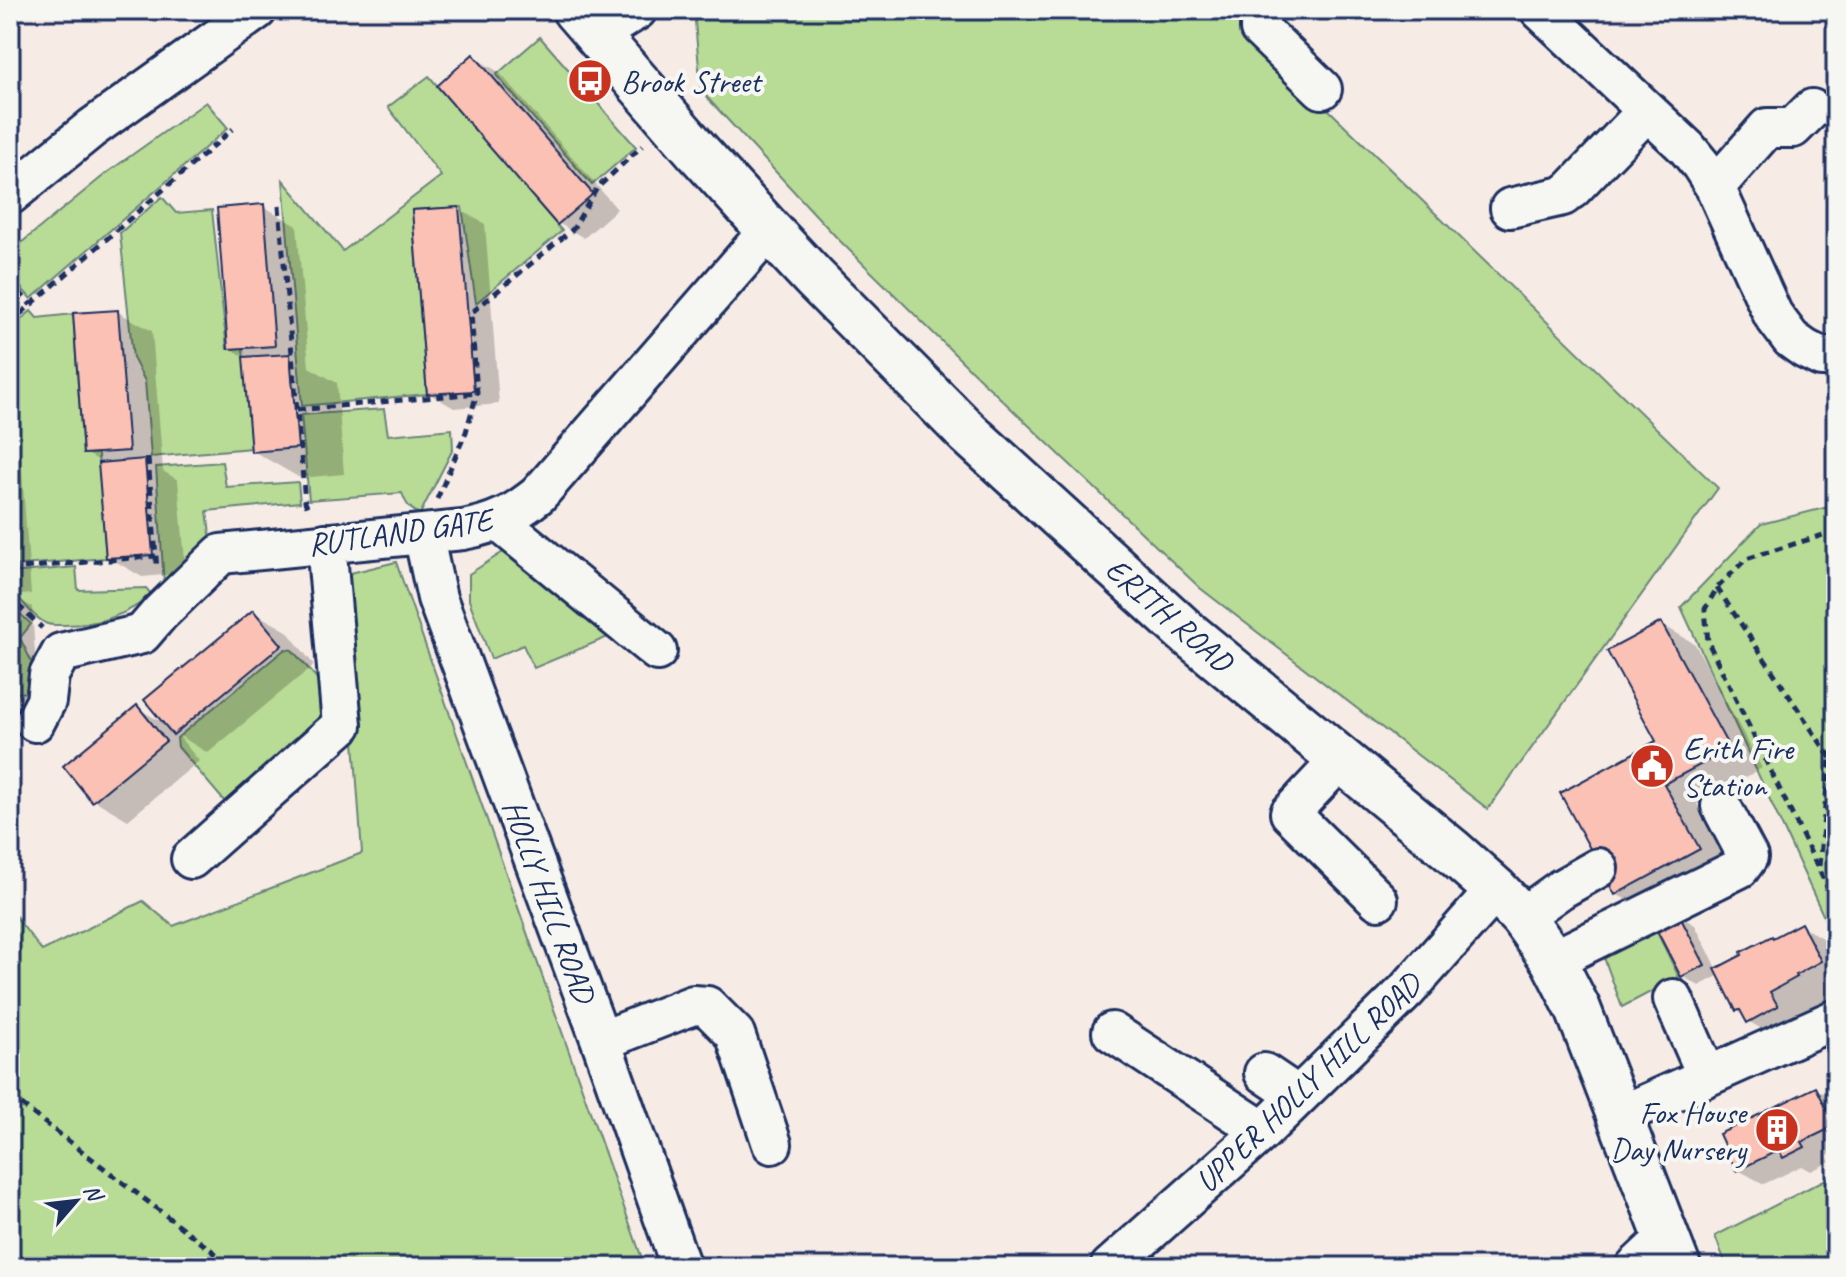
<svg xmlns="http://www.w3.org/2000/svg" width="1846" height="1277" viewBox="0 0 1846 1277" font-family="Caveat,sans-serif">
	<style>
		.green { fill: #b8db95; stroke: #6a857a; stroke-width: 2 }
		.shadow { fill: #0003 }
		.building { fill: #fbc1b4; stroke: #1b2f5e; stroke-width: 2 }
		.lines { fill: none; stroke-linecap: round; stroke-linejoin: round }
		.minor-casing { stroke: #1b2f5e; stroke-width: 44 }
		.major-casing { stroke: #1b2f5e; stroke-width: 50 }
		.path { stroke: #1b2f5e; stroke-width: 5; stroke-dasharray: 8 6; stroke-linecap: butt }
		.minor { stroke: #f6f6f2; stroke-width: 38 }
		.major { stroke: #f6f6f2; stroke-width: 44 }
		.labels { text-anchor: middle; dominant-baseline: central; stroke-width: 8; stroke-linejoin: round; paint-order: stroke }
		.poi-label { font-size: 32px; fill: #1b2f5e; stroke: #f6f6f2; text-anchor: start }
		.street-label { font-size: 32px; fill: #1b2f5e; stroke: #f6f6f2 }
	</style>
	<rect width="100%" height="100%" fill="#f7ebe6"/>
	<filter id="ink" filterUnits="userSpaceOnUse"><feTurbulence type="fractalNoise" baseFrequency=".0125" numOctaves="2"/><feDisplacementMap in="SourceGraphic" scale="16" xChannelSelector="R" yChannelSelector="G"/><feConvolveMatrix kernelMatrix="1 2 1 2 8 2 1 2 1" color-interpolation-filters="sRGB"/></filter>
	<g filter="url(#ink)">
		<path class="green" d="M 694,10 L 1226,10 L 1718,488 L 1488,809 L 1200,588 L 978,377 L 838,239 L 701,91 Z
			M 540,37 L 636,147 L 592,185 L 496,75 Z
			M 429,76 L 562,231 L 476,303 L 462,207 L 412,210 L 427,394 L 302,406 L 283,180 L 343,251 L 441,176 L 388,107 Z
			M 206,102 L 228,128 L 31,299 L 10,275 L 10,252 L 108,172 Z
			M 162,197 L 176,213 L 212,210 L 227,349 L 243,348 L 251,448 L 151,457 L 145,381 L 133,358 L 120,233 Z
			M 31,311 L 37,318 L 73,314 L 83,454 L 98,454 L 106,558 L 10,566 L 10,329 Z
			M 384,409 L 388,435 L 452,429 L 453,449 L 420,514 C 409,509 406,504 402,493 L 309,500 L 301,415 Z
			M 222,462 L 226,487 L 298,482 L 300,502 L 207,511 L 211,541 L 164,584 L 156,467 Z
			M 1836,505 L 1836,943 L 1681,607 L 1761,524 Z
			M 511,547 L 613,635 L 534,668 L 523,645 L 491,659 L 469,600 L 469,574 Z
			M 396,562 L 645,1267 L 10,1267 L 10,909 L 42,951 L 143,901 L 173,926 L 362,853 L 342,575 Z
			M 76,567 L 78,590 L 146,588 L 152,595 C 126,616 97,625 64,625 C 58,625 51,626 45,623 C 31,615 20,599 10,586 L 10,573 Z
			M 10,604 L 31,624 L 20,638 L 37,673 L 38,691 L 10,694 Z
			M 285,649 L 292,650 L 330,693 L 331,714 L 225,802 L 178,747 L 177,738 Z
			M 1654,926 L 1679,977 L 1622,1007 L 1602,952 Z
			M 1836,1174 L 1836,1267 L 1727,1267 L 1715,1236 Z"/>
		<path class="shadow" d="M 473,57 L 499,72 L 617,209 L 584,238 L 558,223 Z
			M 263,206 L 297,226 L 309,367 L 337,383 L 344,474 L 300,478 L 253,451 L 245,357 L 230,348 Z
			M 459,209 L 485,224 L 499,404 L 454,408 L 428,393 Z
			M 118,312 L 152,331 L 163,471 L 178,480 L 186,573 L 142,577 L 108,557 L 100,461 L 85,453 Z
			M 10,450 L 21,456 L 31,594 L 13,596 L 32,607 L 38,700 L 10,702 Z
			M 253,612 L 287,631 L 314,665 L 208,753 L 178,735 L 199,761 L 128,820 L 94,800 L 137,708 L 167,725 Z
			M 1661,624 L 1695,644 L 1762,768 L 1697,804 L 1732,869 L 1650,913 L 1616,894 L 1658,741 Z
			M 1678,915 L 1695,925 L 1718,970 L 1801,926 L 1836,946 L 1836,1008 L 1796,1049 L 1748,1021 L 1744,1013 L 1738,1009 L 1720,975 L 1699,986 L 1682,976 Z
			M 1816,1089 L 1836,1100 L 1836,1152 L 1827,1156 L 1830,1162 L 1811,1171 L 1802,1166 L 1764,1184 L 1738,1170 Z"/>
		<path class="building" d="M 473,54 L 593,194 L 557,225 L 437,86 Z
			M 264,204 L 275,346 L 228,349 L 217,208 Z
			M 459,207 L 474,391 L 427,394 L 412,210 Z
			M 118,310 L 129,451 L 83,454 L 73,313 Z
			M 290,354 L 298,448 L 251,452 L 243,357 Z
			M 145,459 L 153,555 L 106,558 L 98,463 Z
			M 253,610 L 282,645 L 173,735 L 144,700 Z
			M 1661,622 L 1730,749 L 1664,784 L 1700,849 L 1615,895 L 1560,793 L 1656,741 L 1607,651 Z
			M 137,705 L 166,741 L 92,802 L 63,766 Z
			M 1678,913 L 1705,965 L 1681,977 L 1654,925 Z
			M 1801,923 L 1821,961 L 1796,975 L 1797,977 L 1770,992 L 1778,1006 L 1747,1023 L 1740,1010 L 1736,1011 L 1715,969 L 1742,955 L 1741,952 L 1772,936 L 1773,938 Z
			M 1836,1066 L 1836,1092 L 1826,1071 Z
			M 1816,1087 L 1835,1126 L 1802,1142 L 1805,1147 L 1783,1158 L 1779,1150 L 1736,1171 L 1719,1134 Z"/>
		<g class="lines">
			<g class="minor-casing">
				<path id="minor" d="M 1261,10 L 1260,29 L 1322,89
					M 1540,10 L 1687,148 L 1701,165 L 1715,187 L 1773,315 L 1791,339 L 1805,349 L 1821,357 L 1836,357
					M 597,35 L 637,10
					M 1715,187 L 1767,128 L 1793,128 L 1812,109
					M 10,195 L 92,128 L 257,10
					M 1510,208 L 1563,196 L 1572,189 L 1647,111
					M 498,521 L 657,651
					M 423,534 L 437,598 L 601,1041 L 681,1267
					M 35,722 L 46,701 L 49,675 L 61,653 L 142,634 L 160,613 L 221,554 L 463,530 C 495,524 513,515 538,495 L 769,230
					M 1340,760 L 1290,813 L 1378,900
					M 191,859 L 342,725 L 326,543
					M 1522,917 L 1561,889 L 1598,868
					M 1553,960 L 1740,868 L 1748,857 L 1721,806
					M 1673,999 L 1707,1076
					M 1112,1032 L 1263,1131
					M 601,1041 L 693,1005 L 707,1006 L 735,1034 L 772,1144
					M 1264,1073 L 1298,1096
					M 1619,1116 L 1831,1021
					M 1110,1267 L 1263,1131 L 1406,991 L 1496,890
					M 1635,1267 L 1666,1238"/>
			</g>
			<g class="major-casing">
				<path id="major" d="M 575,10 L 697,151 L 769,230 L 814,278 L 968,433 L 1185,631 L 1451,850 L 1496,890 L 1522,917 L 1553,960 L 1578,1009 L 1678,1267"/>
			</g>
			<path class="path" d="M 279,206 L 305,502 L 309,511
				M 10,281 L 31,305
				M 10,323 L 233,129
				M 297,410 L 477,393
				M 148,458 L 157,569
				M 437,499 L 466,432 L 477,393 L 471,313 L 573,229 L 597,188 L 642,146
				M 1836,531 L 1746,559 L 1717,588 L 1705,609 L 1708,642 L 1836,905
				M 10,569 L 156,556
				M 1717,588 L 1830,757 L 1836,759
				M 10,594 L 19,606 L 42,628
				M 1819,866 L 1830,757 L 1836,745
				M 10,1096 L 233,1267"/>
			<use href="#minor" class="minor"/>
			<use href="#major" class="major"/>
		</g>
	</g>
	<defs>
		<g id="bus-disc" transform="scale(2.3)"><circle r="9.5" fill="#c8321e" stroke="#f6f6f2"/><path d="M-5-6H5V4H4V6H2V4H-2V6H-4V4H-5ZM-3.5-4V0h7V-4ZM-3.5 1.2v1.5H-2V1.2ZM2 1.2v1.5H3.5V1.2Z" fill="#fff"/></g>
		<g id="civic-disc" transform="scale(2.3)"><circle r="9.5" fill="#c8321e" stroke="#f6f6f2"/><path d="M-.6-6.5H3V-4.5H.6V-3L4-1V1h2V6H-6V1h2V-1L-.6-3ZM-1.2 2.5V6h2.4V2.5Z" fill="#fff"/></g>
		<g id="building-disc" transform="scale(2.3)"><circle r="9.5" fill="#c8321e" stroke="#f6f6f2"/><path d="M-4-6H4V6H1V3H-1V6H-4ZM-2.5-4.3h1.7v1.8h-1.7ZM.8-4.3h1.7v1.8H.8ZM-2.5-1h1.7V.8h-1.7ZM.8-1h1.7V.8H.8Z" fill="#fff"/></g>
	</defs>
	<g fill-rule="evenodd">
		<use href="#bus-disc" x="590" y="81"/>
		<use href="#civic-disc" x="1652" y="766"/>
		<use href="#building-disc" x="1777" y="1130"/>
	</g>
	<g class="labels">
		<g class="poi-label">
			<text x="621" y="81">Brook Street</text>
			<text x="1683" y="748">Erith Fire<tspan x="1683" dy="37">Station</tspan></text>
			<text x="1746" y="1112" text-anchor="end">Fox House<tspan x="1746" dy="37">Day Nursery</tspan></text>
		</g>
		<g class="street-label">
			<text transform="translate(400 532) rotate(-8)">RUTLAND GATE</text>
			<text transform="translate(1169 615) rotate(41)">ERITH ROAD</text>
			<text transform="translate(549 901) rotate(70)">HOLLY HILL ROAD</text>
			<text transform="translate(1308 1083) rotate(-44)">UPPER HOLLY HILL ROAD</text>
		</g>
	</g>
	<rect width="1846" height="1277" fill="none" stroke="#f6f6f2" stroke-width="40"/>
	<rect x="20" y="20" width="1806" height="1237" fill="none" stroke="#1b2f5e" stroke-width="3" filter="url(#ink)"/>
	<g transform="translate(76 1201) rotate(62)" stroke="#f6f6f2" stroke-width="6" paint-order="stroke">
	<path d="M0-6L14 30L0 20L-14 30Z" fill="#1b2f5e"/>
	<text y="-12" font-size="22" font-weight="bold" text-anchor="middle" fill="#1b2f5e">N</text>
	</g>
</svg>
